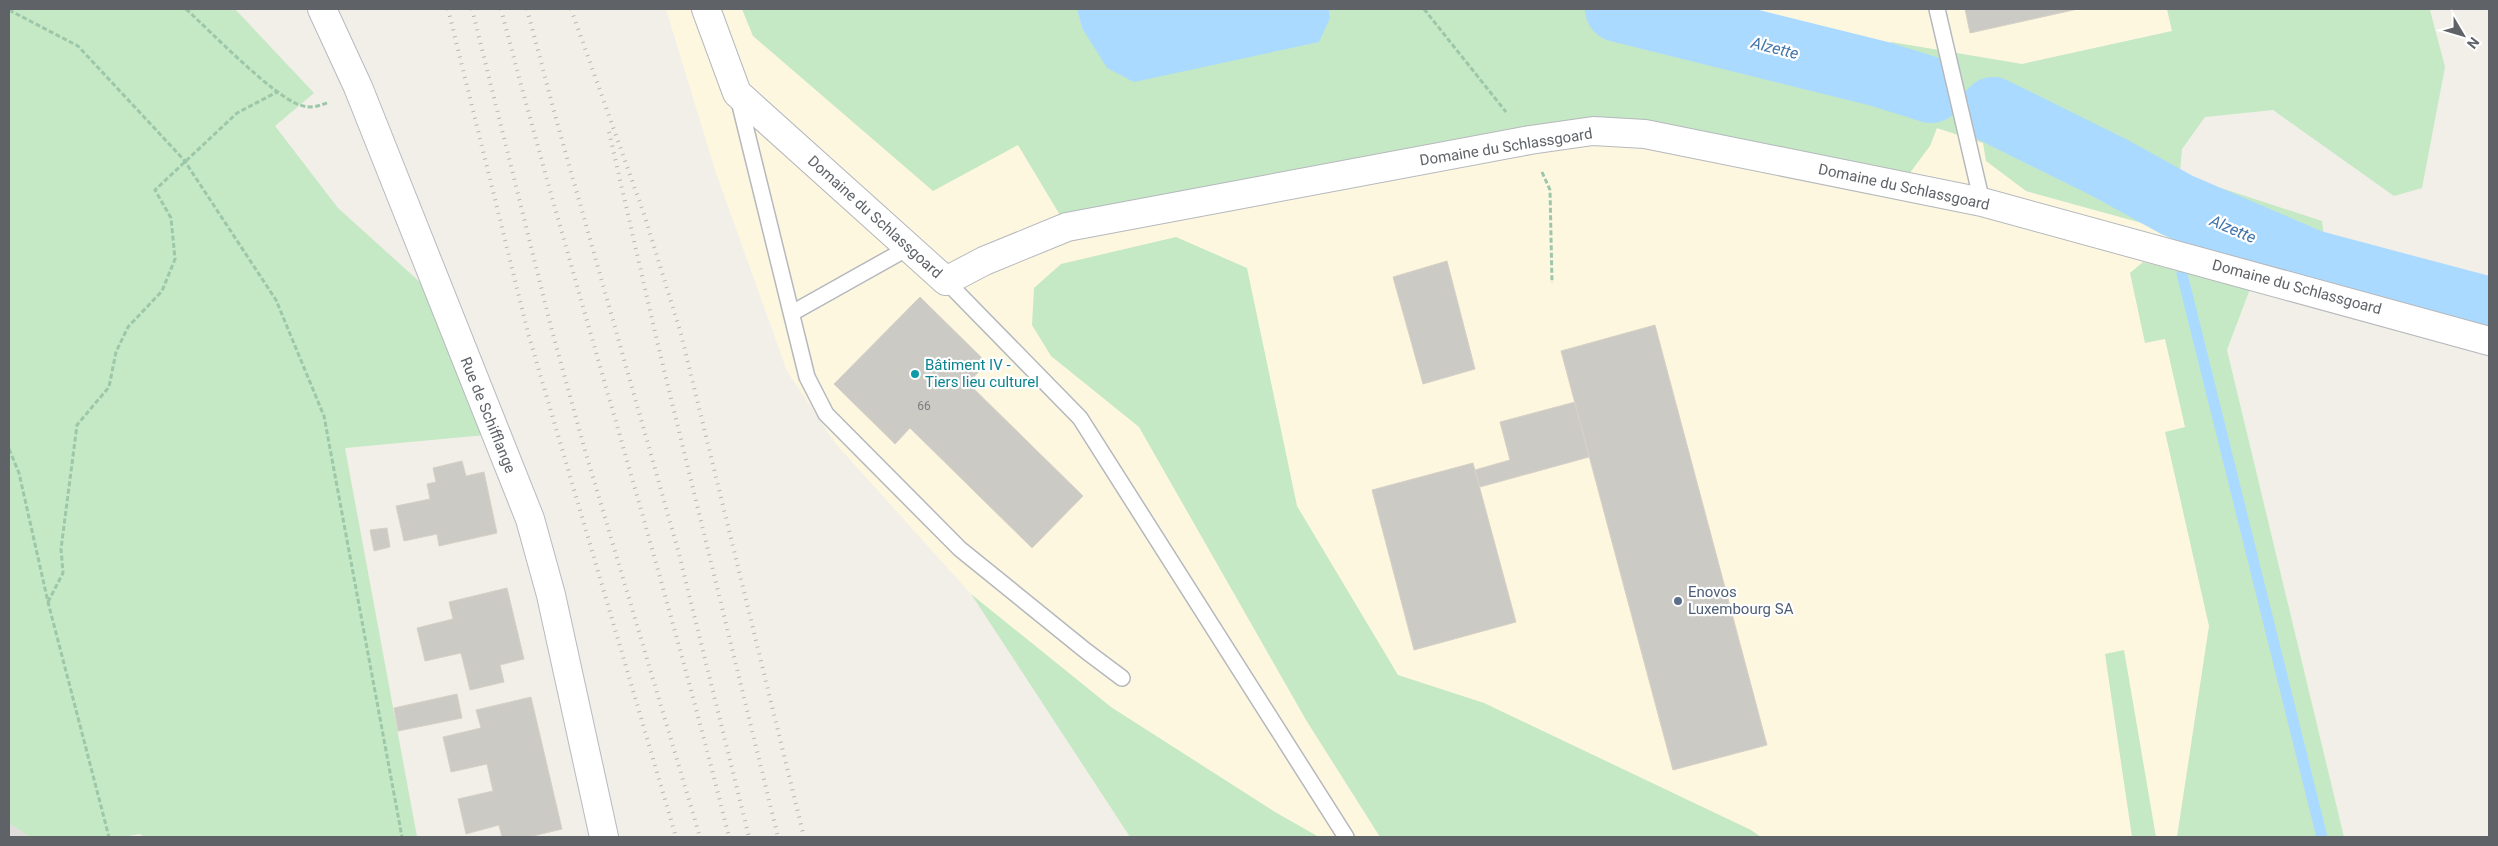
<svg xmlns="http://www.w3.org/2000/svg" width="2498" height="846" viewBox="0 0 2498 846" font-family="Roboto,sans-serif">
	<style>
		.commercial { fill: #fef7e0 }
		.industrial { fill: #e0deda }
		.green { fill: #c5e8c5 }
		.water { fill: #aadaff }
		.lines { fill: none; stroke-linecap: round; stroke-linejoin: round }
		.stream { stroke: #aadaff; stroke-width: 11 }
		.river { stroke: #aadaff; stroke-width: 66 }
		.building { fill: #cccac5; stroke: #d6d1c6 }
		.lane-casing { stroke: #b5b8bc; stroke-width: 18 }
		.street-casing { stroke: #b5b8bc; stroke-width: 30 }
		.secondary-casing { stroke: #b6babf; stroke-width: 30 }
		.path { stroke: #9cc7a9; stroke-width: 3; stroke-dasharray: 5 2.5; stroke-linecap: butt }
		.lane { stroke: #fff; stroke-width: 15 }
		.street { stroke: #fff; stroke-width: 28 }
		.secondary { stroke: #fff; stroke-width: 28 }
		.rail { stroke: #b6b7b8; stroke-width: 4; stroke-dasharray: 1 6; stroke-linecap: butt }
		.culture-dot { fill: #0f9aa8; stroke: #fff; stroke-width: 2 }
		.service-dot { fill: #5c6f8a; stroke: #fff; stroke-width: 2 }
		.labels { text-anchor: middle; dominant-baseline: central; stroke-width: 4.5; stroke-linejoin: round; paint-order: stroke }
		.number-label { font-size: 12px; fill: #7a7d7f }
		.street-label { font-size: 15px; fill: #5f6368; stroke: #fff }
		.culture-label { font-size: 15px; fill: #0d838f; stroke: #fff; text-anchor: start }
		.service-label { font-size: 15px; fill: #4e5e75; stroke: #fff; text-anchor: start }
		.water-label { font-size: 16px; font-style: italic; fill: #4174aa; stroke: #fff }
	</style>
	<rect width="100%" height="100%" fill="#f1efe8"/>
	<path class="commercial" d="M 666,9 L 742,9 L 753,36 L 1019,145 L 1530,140 L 1930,146 L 1936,128 L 1983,143 L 2026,191 L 2254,254 L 2250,289 L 2227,350 L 2344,837 L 1130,837 L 971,594 L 835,443 L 787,371 L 715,170 Z
		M 1618,9 L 2167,9 L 2172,31 L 2022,64 L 1891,42 L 1880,74 Z"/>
	<path class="industrial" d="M 9,823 L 30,837 L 9,837 Z"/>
	<path class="green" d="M 9,9 L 235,9 L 314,93 L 275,126 L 338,208 L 443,303 L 496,434 L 345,448 L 417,837 L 146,837 L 139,834 L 123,837 L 30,837 L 9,823 Z
		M 742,9 L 1077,9 L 1082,28 L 1330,18 L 1329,9 L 1618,9 L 1879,74 L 1891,42 L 2022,64 L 2172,31 L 2167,9 L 2426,9 L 2430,10 L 2445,67 L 2422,188 L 2394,196 L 2273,110 L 2205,117 L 2182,149 L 2177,205 L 2221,188 L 2322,221 L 2325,243 L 2312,263 L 2254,254 L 2026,191 L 1986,161 L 1983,143 L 1937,128 L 1930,146 L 1900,186 L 1645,134 L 1067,227 L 1018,145 L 933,191 L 753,36 Z
		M 1176,237 L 1247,268 L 1297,506 L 1398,675 L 1484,703 L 1751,830 L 1761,837 L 1380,837 L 1306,720 L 1139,427 L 1051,356 L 1032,325 L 1034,288 L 1061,264 Z
		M 2143,262 L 2250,289 L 2227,350 L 2344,837 L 2177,837 L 2209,626 L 2165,432 L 2185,427 L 2165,339 L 2145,343 L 2130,273 Z
		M 971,594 L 1111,707 L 1275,812 L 1319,837 L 1130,837 Z
		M 2124,650 L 2156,837 L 2132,837 L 2105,654 Z"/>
	<path class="water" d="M 1077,9 L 1329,9 L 1330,18 L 1319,42 L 1134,82 L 1107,68 L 1082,28 Z"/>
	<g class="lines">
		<path class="stream" d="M 2182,274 L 2322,837"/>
		<path class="river" d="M 1618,9 L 1880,74 L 1931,90
			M 1993,110 L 2110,168 L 2177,205 L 2312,263 L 2489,310"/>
	</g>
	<path class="building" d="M 1965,9 L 2078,9 L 1970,33 Z
		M 1447,261 L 1475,369 L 1423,384 L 1393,277 Z
		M 920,297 L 987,363 L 968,383 L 1083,496 L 1032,548 L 910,428 L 895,444 L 834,384 Z
		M 1655,325 L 1767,745 L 1673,770 L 1561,351 Z
		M 1575,402 L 1589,457 L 1480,487 L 1475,470 L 1510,460 L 1500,422 Z
		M 462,461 L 466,476 L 484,472 L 497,533 L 439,546 L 437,534 L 404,541 L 396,506 L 430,499 L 427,484 L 436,482 L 433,468 Z
		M 1473,463 L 1516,622 L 1414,650 L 1372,490 Z
		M 387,528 L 390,547 L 374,551 L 370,530 Z
		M 507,588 L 524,659 L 500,665 L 504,682 L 470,690 L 461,653 L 425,661 L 417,628 L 453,619 L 449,602 Z
		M 457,694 L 462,718 L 398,731 L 394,708 Z
		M 531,697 L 562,829 L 529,837 L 502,837 L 499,825 L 466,834 L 458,799 L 493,791 L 487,764 L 451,772 L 443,737 L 481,728 L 476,710 Z"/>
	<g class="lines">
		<g class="lane-casing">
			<path id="lane" d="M 1937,9 L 1982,202
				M 738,97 L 807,377 L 826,414 L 960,549 L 1086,651 L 1122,678
				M 946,281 L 1080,418 L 1346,837
				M 792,313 L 908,248"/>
		</g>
		<g class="street-casing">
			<path id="street" d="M 706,9 L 737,93 L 946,281 L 984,261 L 1067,227 L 1530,140 L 1593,131 L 1645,134 L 1982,202 L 2489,341"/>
		</g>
		<g class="secondary-casing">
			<path id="secondary" d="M 322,9 L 358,87 L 530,519 L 551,595 L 604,837"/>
		</g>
		<path class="path" d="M 186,9 C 209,30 274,97 300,105 C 311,109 319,106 329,102
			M 1424,9 L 1506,112
			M 9,10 L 78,46 L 184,160 L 276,300 L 324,416 L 402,837
			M 1542,172 L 1550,190 L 1552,283
			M 9,449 L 19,473 L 48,602 L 109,837
			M 48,602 L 63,573 L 61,549 L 77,425 L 109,387 L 116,352 L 128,327 L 162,291 L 175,259 L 171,218 L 155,190 L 237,113 L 277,92"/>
		<use href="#lane" class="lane"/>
		<use href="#street" class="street"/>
		<use href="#secondary" class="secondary"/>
		<path class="rail" d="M 448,9 L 528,333 L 676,837
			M 472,9 L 551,327 L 584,447 L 700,837
			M 501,9 C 573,286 660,559 729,837
			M 527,9 L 558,126 L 678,550 L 749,837
			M 571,9 L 644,214 L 681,334 L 804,837
			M 609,132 L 657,341 L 778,837"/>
	</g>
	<circle class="culture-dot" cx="915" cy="374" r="5"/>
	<circle class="service-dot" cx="1678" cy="601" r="5"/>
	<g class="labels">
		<g class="number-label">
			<text x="924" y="406">66</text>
		</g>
		<g class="street-label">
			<text transform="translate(1506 147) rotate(-9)">Domaine du Schlassgoard</text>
			<text transform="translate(1904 187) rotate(12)">Domaine du Schlassgoard</text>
			<text transform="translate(875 217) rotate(42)">Domaine du Schlassgoard</text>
			<text transform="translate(2297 287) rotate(15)">Domaine du Schlassgoard</text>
			<text transform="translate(488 415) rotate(68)">Rue de Schifflange</text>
		</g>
		<g class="culture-label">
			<text x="925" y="365">Bâtiment IV -<tspan x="925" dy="17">Tiers lieu culturel</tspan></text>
		</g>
		<g class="service-label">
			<text x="1688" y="592">Enovos<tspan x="1688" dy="17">Luxembourg SA</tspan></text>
		</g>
		<g class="water-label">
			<text transform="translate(1775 48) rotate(14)">Alzette</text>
			<text transform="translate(2233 229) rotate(23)">Alzette</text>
		</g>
	</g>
	<rect width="2498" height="846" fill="none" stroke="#5f6368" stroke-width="20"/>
	<g transform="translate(2463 35) rotate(128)" stroke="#ffffff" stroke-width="4" paint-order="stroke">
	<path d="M0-4L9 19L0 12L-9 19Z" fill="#5f6368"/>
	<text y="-8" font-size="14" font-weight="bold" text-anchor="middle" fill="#5f6368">N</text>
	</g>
</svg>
